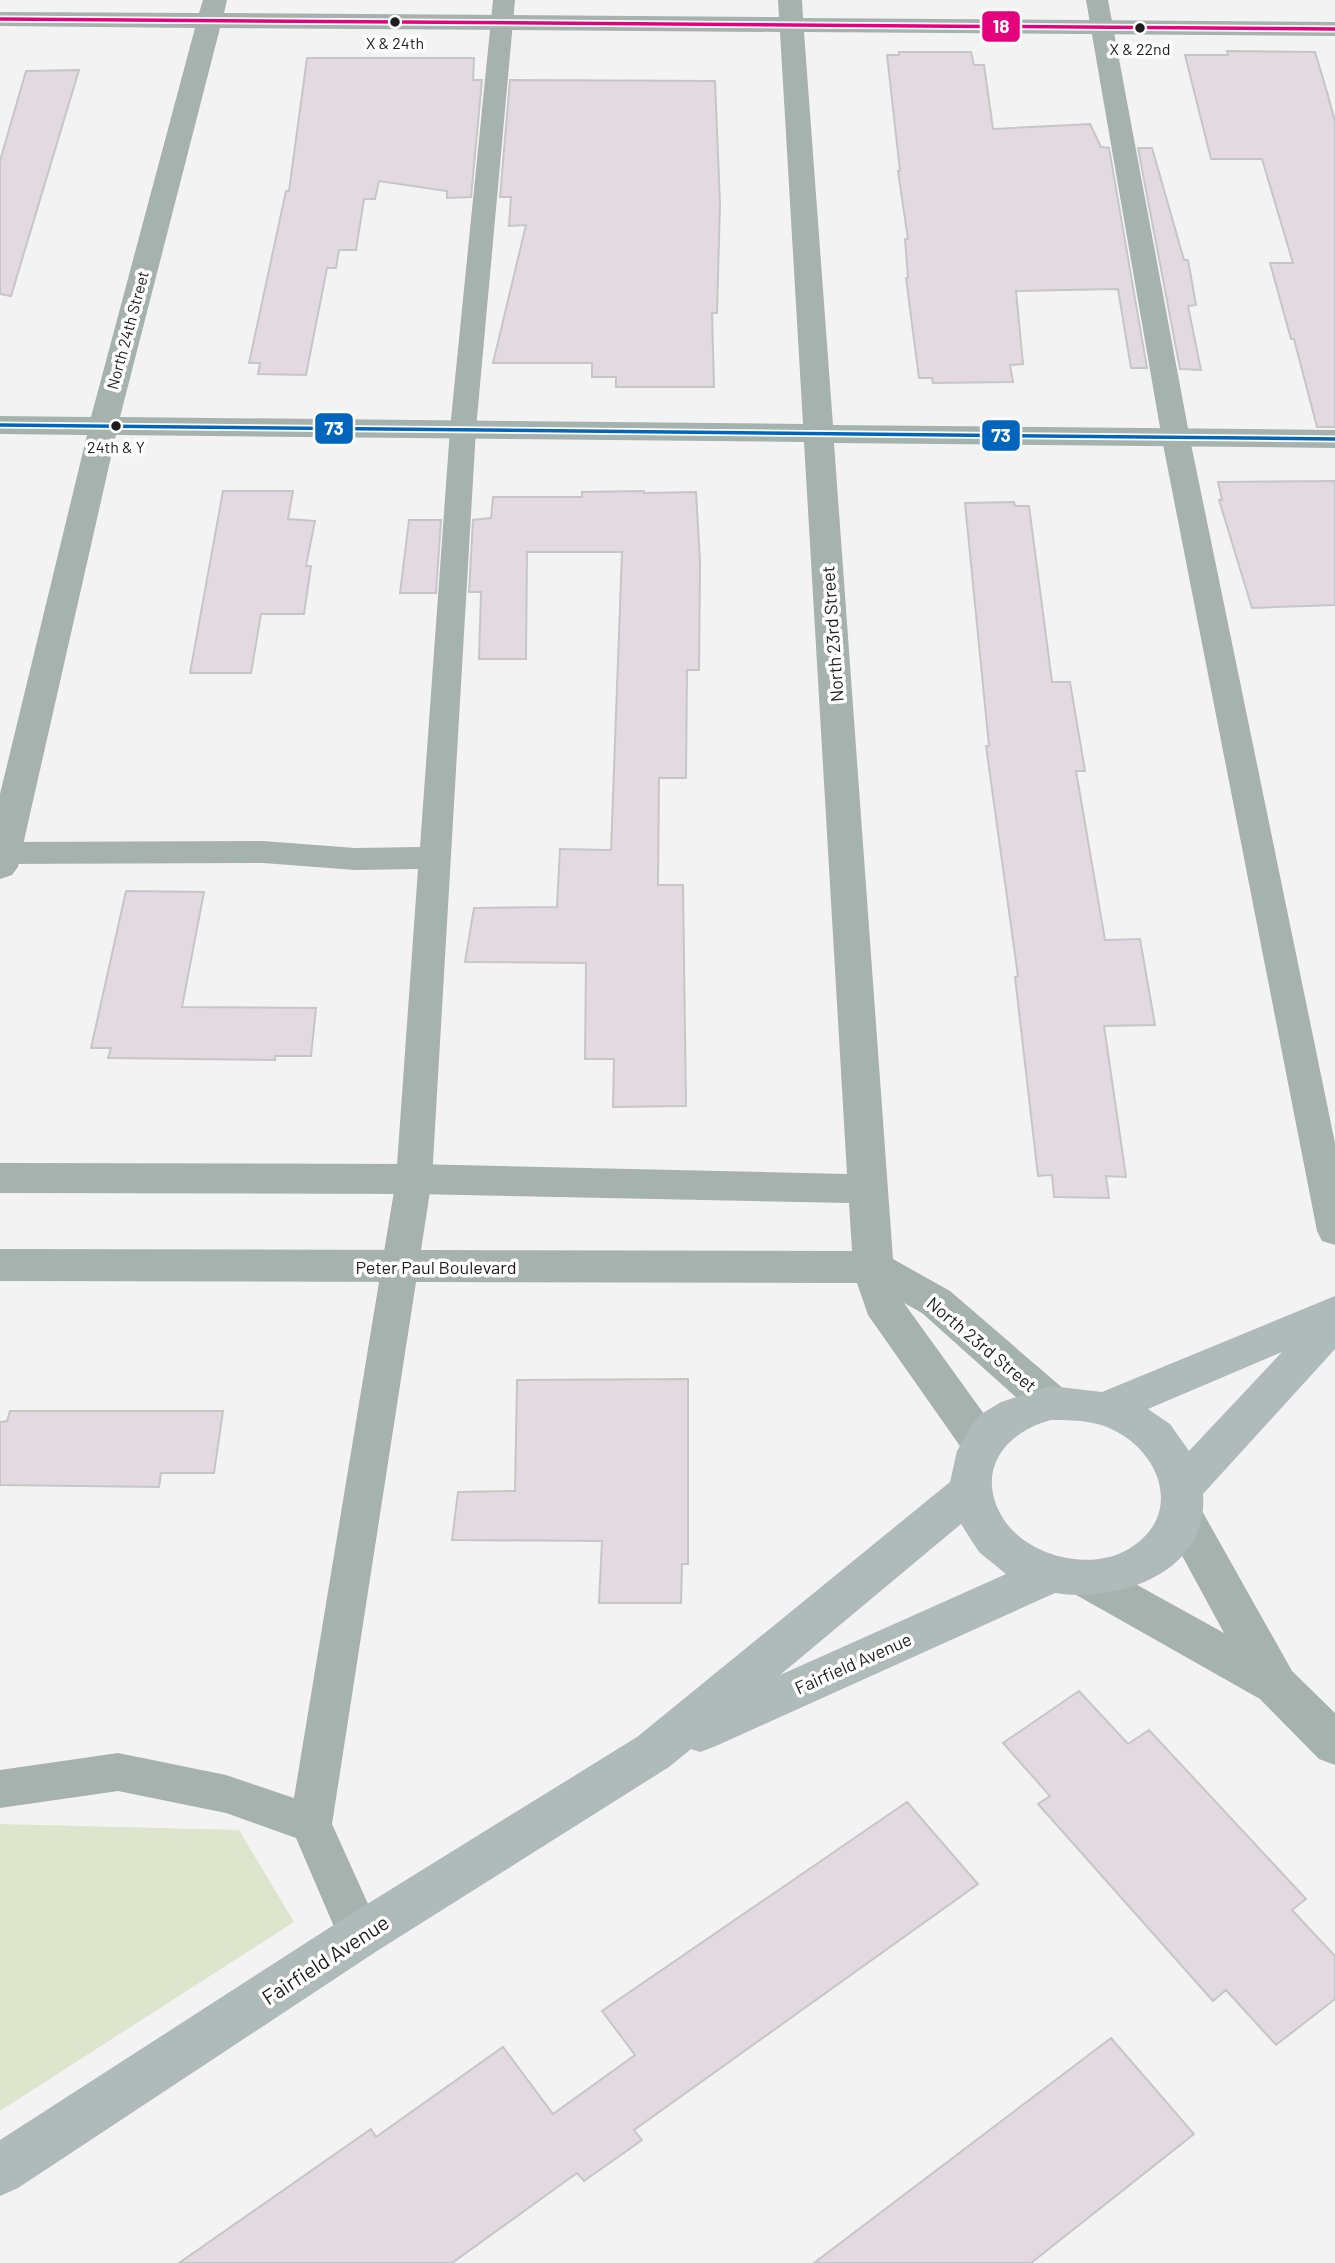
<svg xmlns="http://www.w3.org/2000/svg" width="1335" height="2263" viewBox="0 0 1335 2263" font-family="Barlow,sans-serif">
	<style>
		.green { fill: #dde5cc }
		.building { fill: #e3d9e1; stroke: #c7c6c7; stroke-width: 2 }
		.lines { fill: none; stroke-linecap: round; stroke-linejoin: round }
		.service { fill: #a6b2ae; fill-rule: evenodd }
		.minor { fill: #a6b2ae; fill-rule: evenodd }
		.secondary { fill: #aebbb8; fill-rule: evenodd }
		.bus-1-casing { stroke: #fff; stroke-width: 7 }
		.bus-2-casing { stroke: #fff; stroke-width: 7 }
		.bus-1 { stroke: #e5007d; stroke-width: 3.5 }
		.bus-2 { stroke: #0065bd; stroke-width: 3.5 }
		.bus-dot { fill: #1f1e1f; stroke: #fff; stroke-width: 2.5 }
		.labels { text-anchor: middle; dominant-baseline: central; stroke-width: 7; stroke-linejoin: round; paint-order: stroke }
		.bus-label { font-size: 16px; fill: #1f1e1f; stroke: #fff }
		.far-street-label { font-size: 16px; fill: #1f1e1f; stroke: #fff }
		.street-label { font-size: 18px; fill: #1f1e1f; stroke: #fff }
		.near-street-label { font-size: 21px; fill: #1f1e1f; stroke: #fff }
		.line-badge { stroke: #fff; stroke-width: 2.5 }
		.badge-label { font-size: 19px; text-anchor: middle; font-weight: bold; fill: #fff }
	</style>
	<rect width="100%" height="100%" fill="#f4f3f4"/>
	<path class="green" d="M 0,1824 L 239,1830 L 294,1922 L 0,2111 Z"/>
	<path class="building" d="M 1227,51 L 1315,52 L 1327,92 L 1335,122 L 1335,427 L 1317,427 L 1294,339 L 1291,339 L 1270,263 L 1293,263 L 1262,159 L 1211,159 L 1185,55 L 1228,55 Z
		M 899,52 L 971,52 L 974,65 L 984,65 L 993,129 L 1090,124 L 1101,147 L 1109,148 L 1147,368 L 1131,368 L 1118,289 L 1016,291 L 1023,364 L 1010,365 L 1013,382 L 933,383 L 932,378 L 919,378 L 906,278 L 908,278 L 905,239 L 908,239 L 898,171 L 900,171 L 887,55 L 899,55 Z
		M 307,58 L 474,58 L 473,80 L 482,80 L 471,197 L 447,198 L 447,191 L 379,181 L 375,199 L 364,199 L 356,250 L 339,250 L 336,268 L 327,268 L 306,375 L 258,374 L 260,363 L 249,363 L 286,191 L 289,191 Z
		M 79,70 L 11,296 L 0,294 L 0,161 L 26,71 Z
		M 510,80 L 715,81 L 720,203 L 717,313 L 712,313 L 714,387 L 616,387 L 616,377 L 592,377 L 592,363 L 493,363 L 526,225 L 509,226 L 511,197 L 500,197 Z
		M 1138,148 L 1152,148 L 1184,260 L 1188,260 L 1196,305 L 1188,306 L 1201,370 L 1180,369 Z
		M 1335,481 L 1335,605 L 1252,608 L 1219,500 L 1222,500 L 1218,482 Z
		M 223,491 L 293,491 L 288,519 L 315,521 L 306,566 L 311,566 L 304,614 L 261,614 L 251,673 L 190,673 Z
		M 644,491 L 644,493 L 696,492 L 700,562 L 699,670 L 687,670 L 686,778 L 659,778 L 658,885 L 683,885 L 686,1106 L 613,1107 L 614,1059 L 585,1059 L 586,963 L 465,962 L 474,908 L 557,907 L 560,849 L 611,850 L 622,552 L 527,552 L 526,659 L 479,659 L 481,592 L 469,592 L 473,520 L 491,518 L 493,497 L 582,497 L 582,492 Z
		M 1014,502 L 1015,506 L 1029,506 L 1052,682 L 1070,682 L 1085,771 L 1076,771 L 1105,940 L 1140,939 L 1155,1025 L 1104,1026 L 1126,1177 L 1106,1176 L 1109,1198 L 1054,1197 L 1052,1175 L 1038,1176 L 1015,977 L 1018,976 L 986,746 L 989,746 L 965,503 Z
		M 409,520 L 441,520 L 436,593 L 400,593 Z
		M 126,891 L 204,892 L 182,1007 L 316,1008 L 311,1056 L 275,1056 L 275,1060 L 108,1058 L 111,1048 L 91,1048 Z
		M 688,1379 L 688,1564 L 682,1564 L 681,1603 L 599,1603 L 602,1541 L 452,1540 L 458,1492 L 515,1491 L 517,1380 Z
		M 10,1411 L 223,1411 L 214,1473 L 161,1473 L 159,1487 L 0,1485 L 0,1422 L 7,1421 Z
		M 1079,1691 L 1128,1744 L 1149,1730 L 1306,1899 L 1292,1910 L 1335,1956 L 1335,1999 L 1276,2045 L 1226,1990 L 1213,2001 L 1038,1804 L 1050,1796 L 1003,1743 Z
		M 907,1802 L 978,1884 L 634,2130 L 642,2140 L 584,2181 L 577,2173 L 452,2263 L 179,2263 L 371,2129 L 376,2137 L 503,2047 L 553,2114 L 635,2055 L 602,2011 Z
		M 1111,2038 L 1194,2134 L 1031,2263 L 814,2263 Z"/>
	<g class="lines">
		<path class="service" d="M 493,0 L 515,0 L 476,429 L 432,1179 L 332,1824 L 382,1935 L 376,1950 L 360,1956 L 344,1950 L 296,1838 L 226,1813 L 118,1791 L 0,1808 L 0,1770 L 118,1753 L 226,1775 L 294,1798 L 396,1179 L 418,869 L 355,870 L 263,863 L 0,864 L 0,842 L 263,841 L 355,848 L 420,847 L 450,429 Z
			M 1086,0 L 1108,0 L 1190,439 L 1335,1143 L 1335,1245 L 1322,1241 L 1317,1231 L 1162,439 Z"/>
		<path class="minor" d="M 203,0 L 227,0 L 224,13 L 779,17 L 778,0 L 802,0 L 803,18 L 1335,22 L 1335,36 L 804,32 L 833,425 L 1335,430 L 1335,448 L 834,443 L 893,1259 L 950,1291 L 1066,1391 L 1072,1403 L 1066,1415 L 1051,1420 L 1036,1415 L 922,1313 L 904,1303 L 997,1432 L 1003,1444 L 997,1456 L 982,1461 L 967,1456 L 868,1315 L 857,1283 L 0,1281 L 0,1249 L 852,1251 L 849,1203 L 414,1194 L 0,1193 L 0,1163 L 414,1164 L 847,1174 L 804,442 L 116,435 L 18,867 L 12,875 L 0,879 L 0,794 L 87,435 L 0,434 L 0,416 L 91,417 L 195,28 L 0,26 L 0,12 L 199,13 ZM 220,28 L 780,32 L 803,424 L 120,417 Z
			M 1182,1497 L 1197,1502 L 1292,1671 L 1335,1713 L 1335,1765 L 1319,1759 L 1260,1699 L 1071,1592 L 1065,1579 L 1071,1566 L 1087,1560 L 1103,1566 L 1224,1633 L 1160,1515 L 1167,1502 Z"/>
		<path class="secondary" d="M 1335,1296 L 1335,1349 L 1203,1494 C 1209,1573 1118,1603 1055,1593 L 716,1746 L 700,1752 L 691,1749 L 669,1767 L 377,1951 L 18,2188 L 0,2196 L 0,2140 L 343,1919 L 637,1737 L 950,1482 L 957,1451 L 972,1425 L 983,1413 L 1001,1402 L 1051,1386 L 1102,1392 ZM 1282,1352 L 1189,1451 L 1170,1424 L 1148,1409 ZM 1051,1420 C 1070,1420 1091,1420 1109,1428 C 1163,1451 1185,1519 1125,1551 C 1085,1572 1019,1554 999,1511 C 977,1466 1009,1431 1051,1420 ZM 961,1524 L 979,1552 L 1006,1574 L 780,1675 Z"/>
		<g class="bus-1-casing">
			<path id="bus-1" d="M 0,19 L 1335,29"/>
		</g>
		<g class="bus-2-casing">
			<path id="bus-2" d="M 0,425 L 1335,439"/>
		</g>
		<use href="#bus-1" class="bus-1"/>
		<use href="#bus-2" class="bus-2"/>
	</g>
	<g class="bus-dot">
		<circle cx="395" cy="22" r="6"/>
		<circle cx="1140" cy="28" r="6"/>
		<circle cx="116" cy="426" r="6"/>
	</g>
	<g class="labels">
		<g class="bus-label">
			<text x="395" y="42">X &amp; 24th</text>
			<text x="1140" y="48">X &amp; 22nd</text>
			<text x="116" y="446">24th &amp; Y</text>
		</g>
		<g class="far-street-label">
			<text transform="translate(127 330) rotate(-75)">North 24th Street</text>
		</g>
		<g class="street-label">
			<text transform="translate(832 634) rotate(-94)">North 23rd Street</text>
			<text x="436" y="1267">Peter Paul Boulevard</text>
			<text transform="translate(982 1344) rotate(40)">North 23rd Street</text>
			<text transform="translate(853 1663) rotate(-24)">Fairfield Avenue</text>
		</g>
		<g class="near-street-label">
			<text transform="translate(325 1959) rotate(-33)">Fairfield Avenue</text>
		</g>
	</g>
	<g class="line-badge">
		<rect x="981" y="10" width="40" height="33" rx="7" fill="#e5007d"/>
		<rect x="314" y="412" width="40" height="33" rx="7" fill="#0065bd"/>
		<rect x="981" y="419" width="40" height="33" rx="7" fill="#0065bd"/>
	</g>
	<g class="badge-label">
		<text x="1001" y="33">18</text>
		<text x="334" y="435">73</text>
		<text x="1001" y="442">73</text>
	</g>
</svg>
